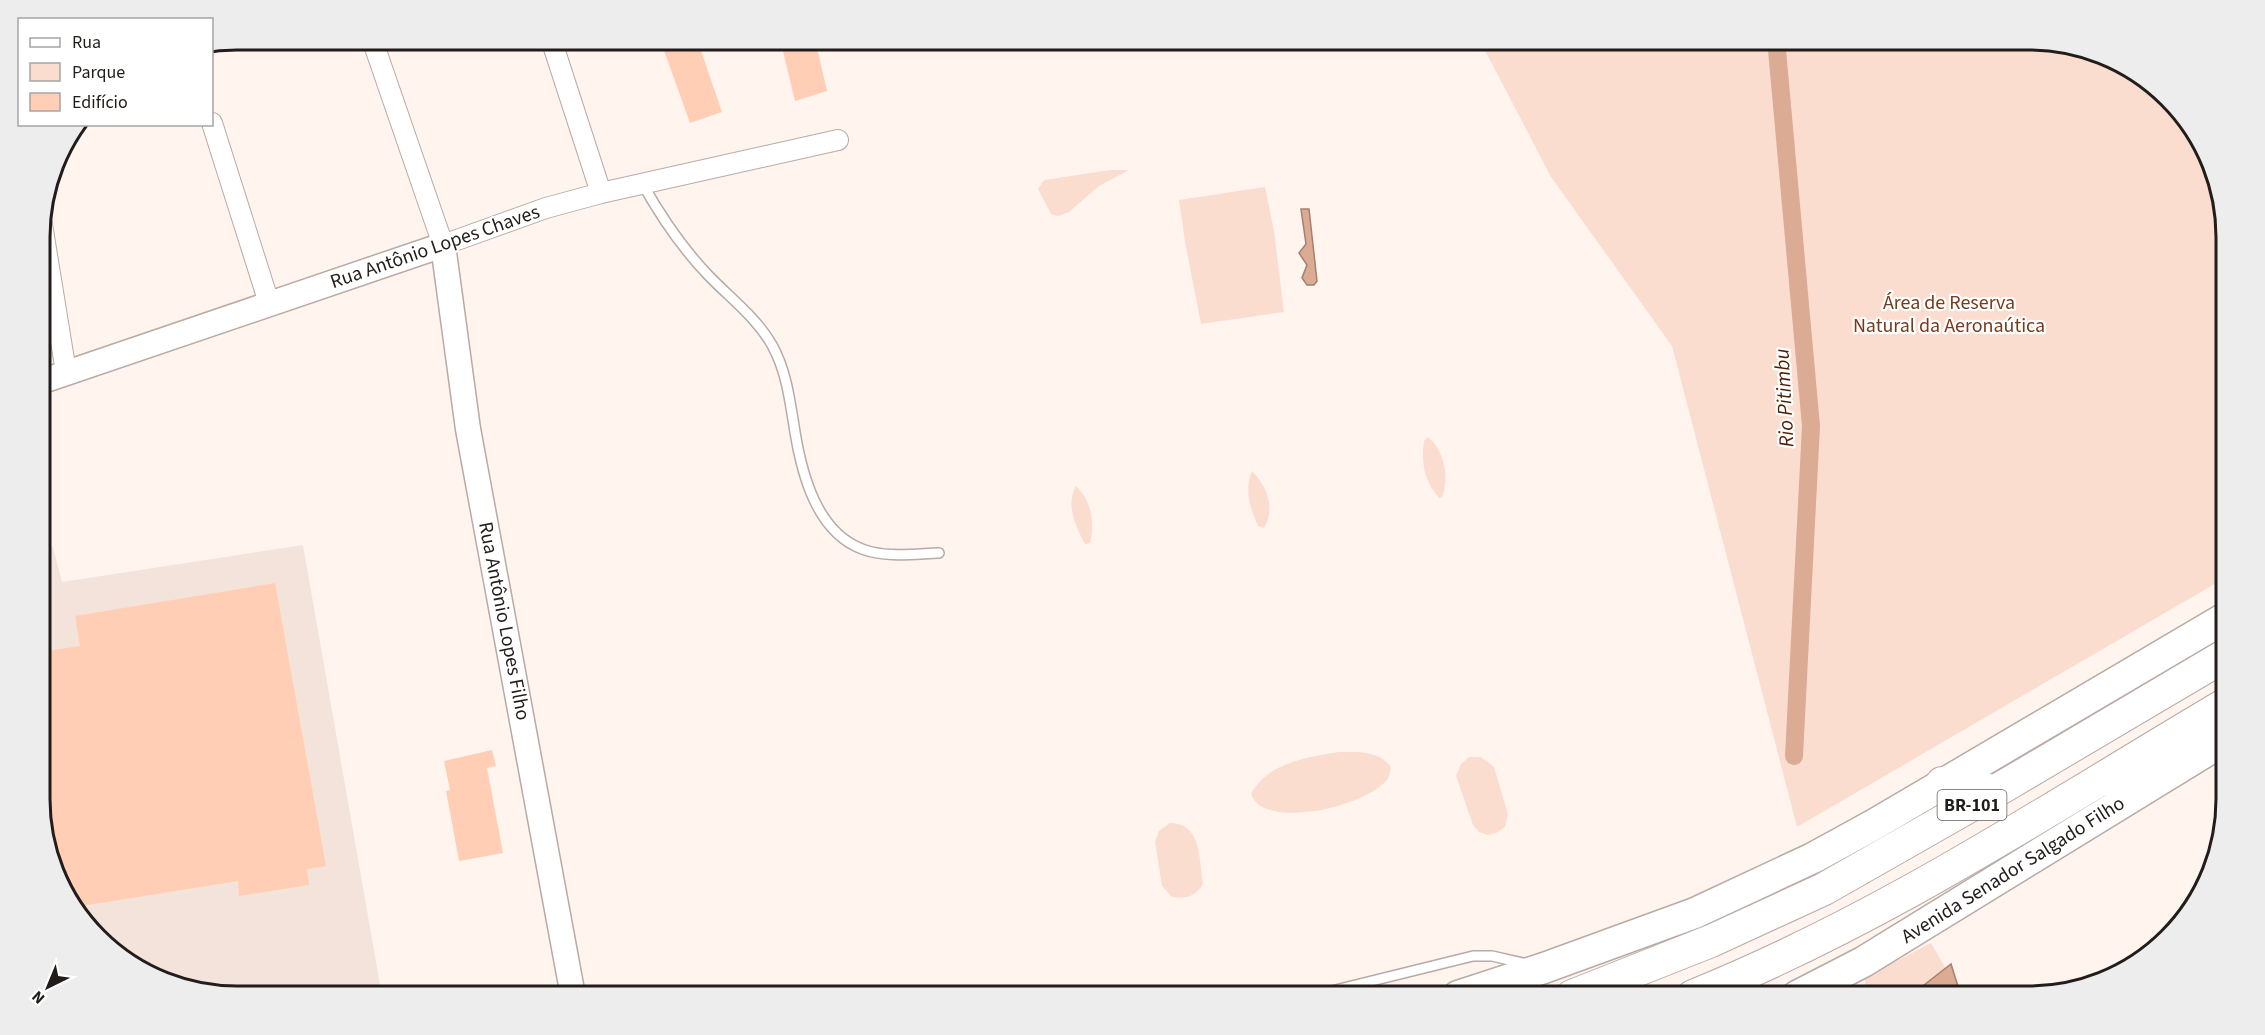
<svg xmlns="http://www.w3.org/2000/svg" width="2265" height="1035" viewBox="0 0 2265 1035" font-family="'Source Sans 3',sans-serif">
	<style>
		.built { fill: #f4e3db }
		.green { fill: #fbddcf }
		.water { fill: #dbab94; stroke: #a4806f; stroke-width: 1.5 }
		.lines { fill: none; stroke-linecap: round; stroke-linejoin: round }
		.canal { stroke: #dbab94; stroke-width: 18 }
		.building { fill: #ffceb5 }
		.service-casing { stroke: #b8aaa4; stroke-width: 12 }
		.minor-casing { stroke: #b8aaa4; stroke-width: 22 }
		.tertiary-casing { stroke: #b8aaa4; stroke-width: 27 }
		.primary-casing { stroke: #b8aaa4; stroke-width: 33 }
		.trunk-casing { stroke: #b8aaa4; stroke-width: 34 }
		.service { stroke: #fff; stroke-width: 9 }
		.minor { stroke: #fff; stroke-width: 20 }
		.tertiary { stroke: #fff; stroke-width: 24 }
		.primary { stroke: #fff; stroke-width: 30 }
		.trunk { stroke: #fff; stroke-width: 32 }
		.labels { text-anchor: middle; dominant-baseline: central; stroke-width: 4.5; stroke-linejoin: round; paint-order: stroke }
		.shield { fill: #fff; stroke: #64615f; stroke-width: 1.5 }
		.shield-label { font-size: 18px; font-weight: bold; fill: #221d1a }
		.street-label { font-size: 20px; fill: #221d1a; stroke: #fff }
		.park-label { font-size: 20px; fill: #763b19; stroke: #fff }
		.water-label { font-size: 21px; font-style: italic; fill: #4a1e03; stroke: #fff }
		.rim { fill: none; stroke: #221d1a; stroke-width: 3 }
	</style>
	<rect width="100%" height="100%" fill="#fff4ee"/>
	<path class="built" d="M 303,545 L 382,996 L 237,996 L 161,981 L 80,919 L 41,824 L 40,549 L 53,547 L 62,582 Z"/>
	<path class="green" d="M 1479,39 L 2028,39 L 2104,54 L 2185,117 L 2224,211 L 2225,578 L 1797,827 L 1672,346 L 1551,177 Z
		M 1110,170 L 1129,170 L 1099,186 L 1069,212 L 1058,216 L 1051,214 L 1038,189 L 1044,180 Z
		M 1265,187 L 1274,231 L 1284,312 L 1201,324 L 1185,242 L 1179,200 Z
		M 1428,437 C 1444,449 1450,479 1442,497 L 1439,498 C 1424,481 1421,463 1424,441 Z
		M 1252,471 C 1267,486 1276,508 1264,528 L 1258,526 C 1250,507 1244,491 1252,471 Z
		M 1076,486 C 1092,501 1095,523 1090,543 L 1085,544 C 1076,527 1065,505 1076,486 Z
		M 1339,752 C 1357,752 1379,750 1391,767 C 1390,771 1390,776 1387,780 C 1365,805 1288,824 1259,805 C 1255,802 1253,798 1251,794 C 1267,763 1307,757 1339,752 Z
		M 1469,757 L 1481,757 L 1494,767 L 1508,814 L 1505,827 L 1496,833 L 1488,835 L 1479,832 L 1473,825 L 1456,776 L 1461,764 Z
		M 1170,823 C 1202,823 1199,860 1203,884 C 1195,897 1186,899 1172,897 L 1162,886 L 1155,842 L 1159,831 Z
		M 1931,943 L 1962,996 L 1868,996 L 1864,978 Z"/>
	<path class="water" d="M 1301,209 L 1309,209 L 1317,281 L 1314,285 L 1307,285 L 1302,278 L 1307,265 L 1299,253 L 1306,244 Z
		M 1951,964 L 1961,996 L 1910,996 Z"/>
	<g class="lines">
		<path class="canal" d="M 1776,39 L 1811,426 L 1794,756"/>
	</g>
	<path class="building" d="M 660,39 L 697,39 L 722,112 L 690,123 Z
		M 780,39 L 815,39 L 827,91 L 795,101 Z
		M 275,583 L 326,866 L 307,869 L 309,885 L 239,896 L 238,881 L 75,907 L 41,824 L 40,652 L 80,646 L 75,616 Z
		M 492,750 L 496,766 L 487,768 L 503,853 L 459,861 L 446,791 L 450,790 L 444,761 Z"/>
	<g class="lines">
		<g class="service-casing">
			<path id="service" d="M 642,183 C 660,215 682,248 708,275 C 730,298 756,317 772,345 C 787,372 790,402 795,432 C 802,475 817,532 862,549 C 886,558 913,554 939,553
				M 1311,996 L 1473,956 L 1492,956 L 1527,964"/>
		</g>
		<g class="minor-casing">
			<path id="minor" d="M 372,39 L 443,245 L 546,208 L 601,193 L 838,140
				M 551,39 L 601,193
				M 212,123 L 269,303
				M 41,218 L 66,372"/>
		</g>
		<g class="tertiary-casing">
			<path id="tertiary" d="M 40,382 L 443,245 L 468,429 L 573,996"/>
		</g>
		<g class="primary-casing">
			<path id="primary" d="M 1458,996 L 1544,968 L 1695,913 L 1813,858 L 1875,824 L 2225,618
				M 1797,996 L 1863,962 L 2226,739"/>
		</g>
		<g class="trunk-casing">
			<path id="trunk" d="M 2114,782 L 2178,767
				M 1942,783 L 1996,791
				M 1572,996 L 1711,941 L 1824,889 L 1996,791 L 2226,655
				M 1693,996 C 1882,920 2052,807 2226,704"/>
		</g>
		<use href="#service" class="service"/>
		<use href="#minor" class="minor"/>
		<use href="#tertiary" class="tertiary"/>
		<use href="#primary" class="primary"/>
		<use href="#trunk" class="trunk"/>
	</g>
	<g class="labels">
		<rect class="shield" x="1937.5" y="790" width="69" height="30" rx="4.5"/>
		<g class="shield-label">
			<text x="1972" y="805">BR-101</text>
		</g>
		<g class="street-label">
			<text transform="translate(435 247) rotate(-19)">Rua Antônio Lopes Chaves</text>
			<text transform="translate(504 621) rotate(79)">Rua Antônio Lopes Filho</text>
			<text transform="translate(2013 870) rotate(-32)">Avenida Senador Salgado Filho</text>
		</g>
		<g class="park-label">
			<text x="1949" y="303">Área de Reserva<tspan x="1949" dy="23">Natural da Aeronaútica</tspan></text>
		</g>
		<g class="water-label">
			<text transform="translate(1784 398) rotate(-93)">Rio Pitimbu</text>
		</g>
	</g>
	<path d="M0 0H2265V1035H0ZM237 50H2029A187 187 0 0 1 2216 237V799A187 187 0 0 1 2029 986H237A187 187 0 0 1 50 799V237A187 187 0 0 1 237 50Z" fill="#ededed" fill-rule="evenodd"/>
	<path class="rim" d="M237 50H2029A187 187 0 0 1 2216 237V799A187 187 0 0 1 2029 986H237A187 187 0 0 1 50 799V237A187 187 0 0 1 237 50Z"/>
	<rect x="18" y="18" width="195" height="108" fill="#ffffff" stroke="#a7a5a3" stroke-width="1.5"/>
	<rect x="30" y="38" width="30" height="9" fill="#ffffff" stroke="#a7a5a3" stroke-width="1.5"/>
	<text x="72" y="48" font-size="18" fill="#221d1a">Rua</text>
	<rect x="30" y="63" width="30" height="18" fill="#fbddcf" stroke="#a7a5a3" stroke-width="1.5"/>
	<text x="72" y="78" font-size="18" fill="#221d1a">Parque</text>
	<rect x="30" y="93" width="30" height="18" fill="#ffceb5" stroke="#a7a5a3" stroke-width="1.5"/>
	<text x="72" y="108" font-size="18" fill="#221d1a">Edifício</text>
	<g transform="translate(48 987) rotate(223)" stroke="#ffffff" stroke-width="4.5" paint-order="stroke">
	<path d="M0-4.5L10 22L0 15L-10 22Z" fill="#221d1a"/>
	<text y="-9" font-size="16" font-weight="bold" text-anchor="middle" fill="#221d1a">N</text>
	</g>
</svg>
